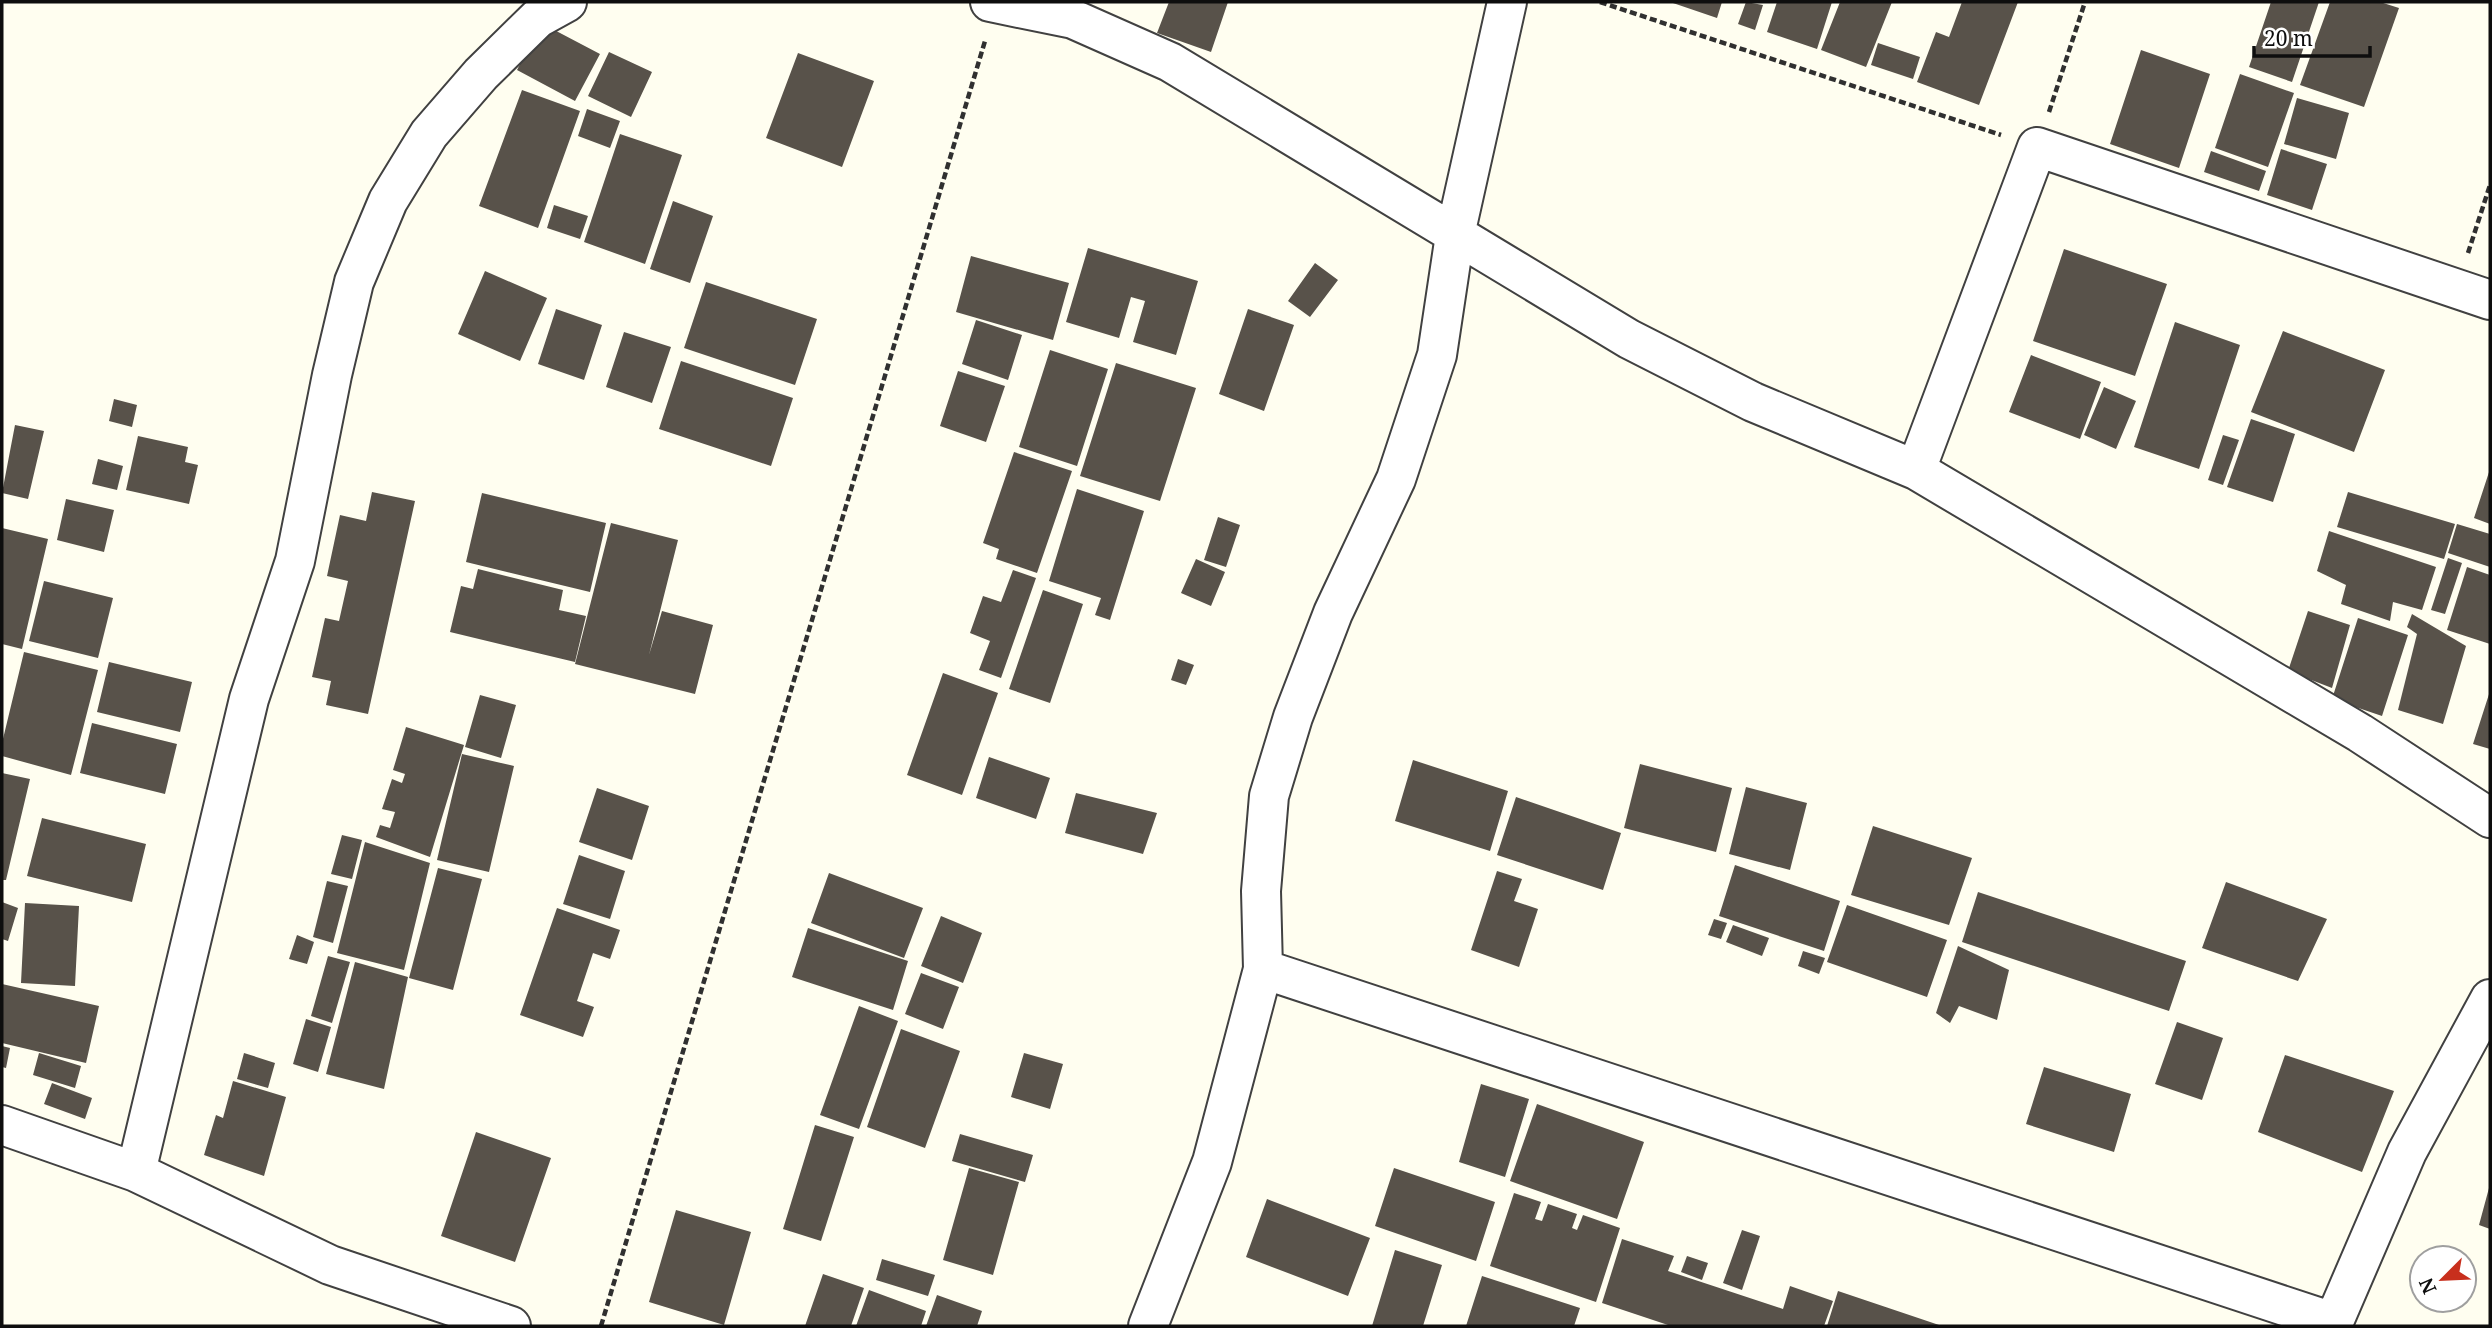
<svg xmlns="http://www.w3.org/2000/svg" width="2492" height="1328" viewBox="0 0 2492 1328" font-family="'Noto Serif',serif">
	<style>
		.building { fill: #58524a }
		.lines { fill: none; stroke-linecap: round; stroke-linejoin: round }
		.minor-casing { stroke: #414141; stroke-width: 42 }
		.path { stroke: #303030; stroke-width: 4.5; stroke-dasharray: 7 3.5; stroke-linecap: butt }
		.minor { stroke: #fff; stroke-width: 38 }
	</style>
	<rect width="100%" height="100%" fill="#fffef0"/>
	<path class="building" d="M 1169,2 L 1228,2 L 1211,52 L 1157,33 Z
		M 1670,2 L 1722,2 L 1717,18 Z
		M 1746,2 L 1763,5 L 1755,30 L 1738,24 Z
		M 1777,2 L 1832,2 L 1817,49 L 1767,32 Z
		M 1840,2 L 1892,2 L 1866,67 L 1821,50 Z
		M 1962,2 L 2018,2 L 1979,105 L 1917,82 L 1936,32 L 1949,37 Z
		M 2271,2 L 2319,2 L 2292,82 L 2249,67 Z
		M 2330,2 L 2380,2 L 2399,8 L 2364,107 L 2300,85 Z
		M 541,23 L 600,54 L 575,101 L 517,70 Z
		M 1878,43 L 1920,57 L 1913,79 L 1871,65 Z
		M 2141,50 L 2210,74 L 2179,168 L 2110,144 Z
		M 609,52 L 652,72 L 631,117 L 588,96 Z
		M 798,53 L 874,81 L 842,167 L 766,138 Z
		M 2240,74 L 2294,93 L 2268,167 L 2215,148 Z
		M 522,90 L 580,111 L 538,228 L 479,206 Z
		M 2297,98 L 2349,113 L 2336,159 L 2284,144 Z
		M 587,109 L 620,121 L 610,148 L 578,136 Z
		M 620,134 L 682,155 L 645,264 L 584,242 Z
		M 2281,149 L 2327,164 L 2312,210 L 2267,195 Z
		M 2211,151 L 2266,171 L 2259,191 L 2204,172 Z
		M 673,201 L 713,216 L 690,283 L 650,269 Z
		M 554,205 L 588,216 L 580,239 L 547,228 Z
		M 1088,248 L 1198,281 L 1176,355 L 1133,342 L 1145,301 L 1131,297 L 1119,338 L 1066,322 Z
		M 2064,249 L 2167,284 L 2135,376 L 2033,341 Z
		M 971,256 L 1069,283 L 1053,340 L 956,312 Z
		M 1315,263 L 1338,280 L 1310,317 L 1288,301 Z
		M 485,271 L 547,298 L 520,361 L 458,334 Z
		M 706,282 L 817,319 L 795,385 L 684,348 Z
		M 556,309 L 602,325 L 584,380 L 538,364 Z
		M 1248,309 L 1294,325 L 1264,411 L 1219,394 Z
		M 976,320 L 1022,335 L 1008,380 L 962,364 Z
		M 2175,322 L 2240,345 L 2199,469 L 2134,447 Z
		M 2283,331 L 2385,370 L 2354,452 L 2251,412 Z
		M 624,332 L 671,347 L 652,403 L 606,387 Z
		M 1050,350 L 1108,369 L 1077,466 L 1019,447 Z
		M 2031,355 L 2101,382 L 2080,439 L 2009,412 Z
		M 681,361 L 793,398 L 771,466 L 659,429 Z
		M 1116,363 L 1196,388 L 1160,501 L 1080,476 Z
		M 958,371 L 1005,386 L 986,442 L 940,426 Z
		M 2104,387 L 2136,401 L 2116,449 L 2084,435 Z
		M 114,399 L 137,405 L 132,427 L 109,421 Z
		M 2251,419 L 2295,434 L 2273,502 L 2227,487 Z
		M 15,425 L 44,431 L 28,499 L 2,493 Z
		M 2223,435 L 2239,440 L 2223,485 L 2208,480 Z
		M 138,436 L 188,447 L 185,462 L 198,465 L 189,504 L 126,490 Z
		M 1014,452 L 1072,471 L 1037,573 L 996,559 L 999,549 L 983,543 Z
		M 98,459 L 123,466 L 117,490 L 92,484 Z
		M 2490,469 L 2490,524 L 2474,518 Z
		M 1077,489 L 1144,511 L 1110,620 L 1095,615 L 1101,598 L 1049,581 Z
		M 372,492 L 415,501 L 368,714 L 326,705 L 331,681 L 312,677 L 325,618 L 339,621 L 348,581 L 327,576 L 340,515 L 366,521 Z
		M 2348,492 L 2455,524 L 2444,559 L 2337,527 Z
		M 482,493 L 606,523 L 590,592 L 466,562 Z
		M 66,499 L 114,510 L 104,552 L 57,540 Z
		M 1218,517 L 1240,525 L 1226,567 L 1204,560 Z
		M 611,523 L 678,540 L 649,655 L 662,611 L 713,625 L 695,694 L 575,664 Z
		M 2457,524 L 2490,534 L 2490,567 L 2448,553 Z
		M 2,528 L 48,539 L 22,649 L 2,644 Z
		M 2329,531 L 2436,567 L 2422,610 L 2393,602 L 2390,621 L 2341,604 L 2346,585 L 2317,571 Z
		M 2448,558 L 2462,563 L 2445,614 L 2431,610 Z
		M 1196,559 L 1225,572 L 1211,606 L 1181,593 Z
		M 2467,567 L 2490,575 L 2490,644 L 2447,630 Z
		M 478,569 L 563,590 L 559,610 L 586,616 L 575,662 L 450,632 L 461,586 L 473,589 Z
		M 1013,570 L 1036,578 L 1001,678 L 979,670 L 990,641 L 970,633 L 983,596 L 1001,602 Z
		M 44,581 L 113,598 L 98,658 L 29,641 Z
		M 1043,590 L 1083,604 L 1050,703 L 1009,689 Z
		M 2308,611 L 2350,625 L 2332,688 L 2288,671 Z
		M 2412,614 L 2466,646 L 2443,724 L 2398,710 L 2417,634 L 2407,627 Z
		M 2358,618 L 2408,635 L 2382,716 L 2332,699 Z
		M 24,652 L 98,670 L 71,775 L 2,756 L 2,743 Z
		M 1178,659 L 1194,665 L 1186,685 L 1171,680 Z
		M 109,662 L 192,682 L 180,732 L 97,712 Z
		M 943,673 L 998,693 L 962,795 L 907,775 Z
		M 2490,691 L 2490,749 L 2473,744 Z
		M 480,695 L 516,705 L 501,758 L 465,747 Z
		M 92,723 L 177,744 L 165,794 L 80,773 Z
		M 406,727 L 464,745 L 430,857 L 376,837 L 380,825 L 390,828 L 395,812 L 382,809 L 392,779 L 402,783 L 405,774 L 393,770 Z
		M 462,754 L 514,766 L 489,872 L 437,860 Z
		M 989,757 L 1050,778 L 1036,819 L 976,798 Z
		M 1413,760 L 1508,791 L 1490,851 L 1395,821 Z
		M 1640,764 L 1732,788 L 1716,852 L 1624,828 Z
		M 2,773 L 30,779 L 6,880 L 2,880 Z
		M 1746,787 L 1807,803 L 1790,870 L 1729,854 Z
		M 597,788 L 649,806 L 632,860 L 579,842 Z
		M 1076,793 L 1157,813 L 1143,854 L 1065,833 Z
		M 1516,797 L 1621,833 L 1603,890 L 1497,855 Z
		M 42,818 L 146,844 L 132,902 L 27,876 Z
		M 1873,826 L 1972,858 L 1949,925 L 1851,895 Z
		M 342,835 L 362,840 L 352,879 L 331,874 Z
		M 365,842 L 430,863 L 404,970 L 337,953 Z
		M 579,855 L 625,871 L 610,919 L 563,904 Z
		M 1735,865 L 1840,901 L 1824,951 L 1719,916 Z
		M 438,868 L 482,879 L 453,990 L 409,978 Z
		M 1497,871 L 1522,879 L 1514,901 L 1538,909 L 1519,967 L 1471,950 Z
		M 829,873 L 923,908 L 904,958 L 811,923 Z
		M 327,881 L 348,886 L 333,943 L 313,937 Z
		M 2226,882 L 2327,919 L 2298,981 L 2202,948 Z
		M 1978,892 L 2186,961 L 2169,1011 L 1962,942 Z
		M 2,902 L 18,908 L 8,941 L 2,939 Z
		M 25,903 L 79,906 L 75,986 L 21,983 Z
		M 1847,905 L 1947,940 L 1927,997 L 1827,962 Z
		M 557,908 L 620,930 L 610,959 L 593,953 L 577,1001 L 594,1007 L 583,1037 L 520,1015 Z
		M 941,916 L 982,933 L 963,983 L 921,966 Z
		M 1714,919 L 1727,923 L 1721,939 L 1708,935 Z
		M 1733,925 L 1769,938 L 1762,956 L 1726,942 Z
		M 808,928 L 908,961 L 893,1010 L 792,977 Z
		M 297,935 L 314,942 L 307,964 L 289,959 Z
		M 1958,946 L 2009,970 L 1997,1020 L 1959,1006 L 1950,1023 L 1936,1013 Z
		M 1803,951 L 1825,958 L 1819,974 L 1798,966 Z
		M 328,956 L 350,962 L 332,1023 L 311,1016 Z
		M 355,962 L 408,977 L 384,1089 L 326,1074 Z
		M 921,973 L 959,987 L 943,1029 L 905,1014 Z
		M 2,984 L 99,1006 L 86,1063 L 2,1043 Z
		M 859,1006 L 898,1021 L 859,1129 L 820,1115 Z
		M 306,1019 L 331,1027 L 318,1072 L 293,1064 Z
		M 2177,1022 L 2223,1038 L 2202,1100 L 2155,1084 Z
		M 901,1029 L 960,1051 L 925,1148 L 867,1127 Z
		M 2,1046 L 10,1048 L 6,1068 L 2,1067 Z
		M 39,1053 L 81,1066 L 75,1088 L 33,1075 Z
		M 244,1053 L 275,1063 L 268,1088 L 237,1079 Z
		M 1024,1053 L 1063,1064 L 1050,1109 L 1011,1097 Z
		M 2285,1055 L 2394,1091 L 2362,1172 L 2258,1132 Z
		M 2044,1067 L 2131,1094 L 2114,1152 L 2026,1124 Z
		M 233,1081 L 286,1097 L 264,1176 L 204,1155 L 216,1115 L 223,1118 Z
		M 52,1083 L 92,1098 L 85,1119 L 44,1104 Z
		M 1481,1084 L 1529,1099 L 1505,1177 L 1459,1162 Z
		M 1537,1104 L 1644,1142 L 1617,1219 L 1510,1181 Z
		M 815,1125 L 854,1137 L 821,1241 L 783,1229 Z
		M 476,1132 L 551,1158 L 515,1262 L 441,1236 Z
		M 960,1134 L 1033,1155 L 1025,1182 L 952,1161 Z
		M 969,1168 L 1019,1182 L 993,1275 L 943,1260 Z
		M 1394,1168 L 1495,1202 L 1476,1261 L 1375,1226 Z
		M 2489,1188 L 2490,1188 L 2490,1229 L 2479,1225 Z
		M 1514,1193 L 1541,1202 L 1535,1219 L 1542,1221 L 1548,1204 L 1577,1214 L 1572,1228 L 1577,1230 L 1583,1215 L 1620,1228 L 1596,1302 L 1490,1266 Z
		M 1267,1199 L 1370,1238 L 1348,1296 L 1246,1257 Z
		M 676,1210 L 751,1232 L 724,1325 L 649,1302 Z
		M 1742,1230 L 1760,1236 L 1742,1290 L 1723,1283 Z
		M 1622,1239 L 1674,1256 L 1668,1271 L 1783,1309 L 1790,1286 L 1833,1301 L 1824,1326 L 1671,1326 L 1602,1303 Z
		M 1395,1250 L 1442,1265 L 1423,1326 L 1372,1326 Z
		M 1687,1256 L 1708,1263 L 1702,1280 L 1681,1272 Z
		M 882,1259 L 935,1275 L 928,1296 L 876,1280 Z
		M 823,1274 L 864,1288 L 851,1326 L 805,1326 Z
		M 1482,1276 L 1580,1308 L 1574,1326 L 1466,1326 Z
		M 869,1290 L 926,1311 L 921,1326 L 856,1326 Z
		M 1838,1291 L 1942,1326 L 1827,1326 Z
		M 937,1295 L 982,1311 L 977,1326 L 926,1326 Z"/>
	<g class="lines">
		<g class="minor-casing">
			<path id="minor" d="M 990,2 L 1073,19 L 1170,62 L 1629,339 L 1753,402 L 1916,470 L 2360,733 L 2490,818
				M 1916,470 L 2037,147 L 2490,300
				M 1263,969 L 2333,1322
				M 2,1125 L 136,1172 L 330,1265 L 511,1326
				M 136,1172 L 249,699 L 295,561 L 332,375 L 354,282 L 388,201 L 429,134 L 481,74 L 538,18 L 567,2
				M 1148,1326 L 1212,1162 L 1263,969 L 1261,891 L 1269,796 L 1293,717 L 1333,613 L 1396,479 L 1437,355 L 1455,235 L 1507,2
				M 2332,1326 L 2407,1152 L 2490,999"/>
		</g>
		<path class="path" d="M 1600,2 L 2001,135
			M 2049,112 L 2085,2
			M 2468,253 L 2490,185
			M 601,1326 L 985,41"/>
		<use href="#minor" class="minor"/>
	</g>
	<rect width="2492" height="1328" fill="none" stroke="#0e0e0e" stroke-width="7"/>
	<g transform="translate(2443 1279) rotate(246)"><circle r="33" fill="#ffffff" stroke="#9f9f9f" stroke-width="2"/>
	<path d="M0-5L12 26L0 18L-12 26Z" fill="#c82f1d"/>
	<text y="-10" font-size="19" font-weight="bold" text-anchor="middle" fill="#0e0e0e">N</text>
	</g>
	<path d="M2254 46v10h116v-10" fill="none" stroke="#0e0e0e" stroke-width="3.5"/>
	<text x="2264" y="46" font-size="21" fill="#0e0e0e" stroke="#ffffff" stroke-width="5" paint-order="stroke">20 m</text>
</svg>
